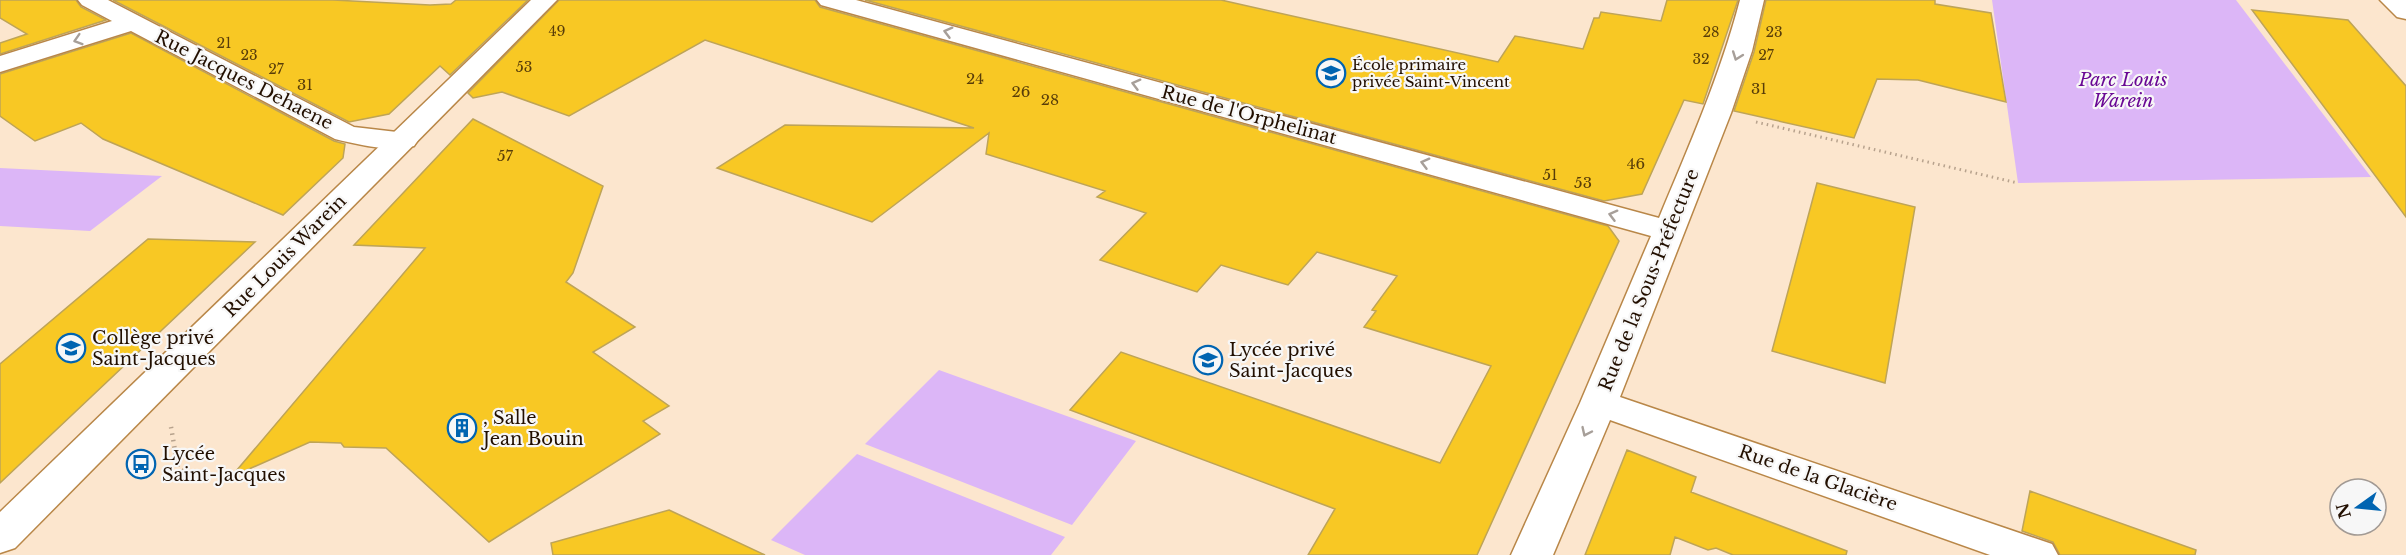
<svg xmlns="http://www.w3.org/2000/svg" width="2406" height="555" viewBox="0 0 2406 555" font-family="'Libre Baskerville',serif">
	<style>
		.green { fill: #dcb6f7 }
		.building { fill: #f8c824; stroke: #bea457; stroke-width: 1.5 }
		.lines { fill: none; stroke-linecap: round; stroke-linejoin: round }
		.minor-casing { stroke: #b98748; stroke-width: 3 }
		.major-casing { stroke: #b98748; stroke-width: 3 }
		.path-far1 { stroke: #b7a28d; stroke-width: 3; stroke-dasharray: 1.5 4; stroke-linecap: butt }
		.path { stroke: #b7a28d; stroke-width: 4.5; stroke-dasharray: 1.5 5; stroke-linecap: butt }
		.minor { fill: #fff; fill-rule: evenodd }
		.major { fill: #fff; fill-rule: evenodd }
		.oneway { stroke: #a79f99 }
		.labels { text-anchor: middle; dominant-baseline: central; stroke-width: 4.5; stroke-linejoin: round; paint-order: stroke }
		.far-number-label { font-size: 14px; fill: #583d09 }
		.far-poi-label { font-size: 15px; fill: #220f00; stroke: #f7f7f7; text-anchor: start }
		.number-label { font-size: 15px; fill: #583d09 }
		.street-label { font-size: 18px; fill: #220f00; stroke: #f7f7f7 }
		.park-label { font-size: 18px; font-style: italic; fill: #690894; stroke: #f7f7f7 }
		.poi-label { font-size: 18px; fill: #220f00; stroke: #f7f7f7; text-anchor: start }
	</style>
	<rect width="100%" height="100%" fill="#fce6ce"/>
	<path class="green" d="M 1992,0 L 2236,0 L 2371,177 L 2018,183 Z
		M 0,168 L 162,176 L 90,231 L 0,226 Z
		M 939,370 L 1136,441 L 1072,525 L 865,444 Z
		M 857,454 L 1065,537 L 1051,555 L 805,555 L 771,540 Z"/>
	<path class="building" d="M 0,0 L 76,0 L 81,7 L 106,20 L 0,54 L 0,43 L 27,34 L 0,18 Z
		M 113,0 L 333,0 L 430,5 L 451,4 L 456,0 L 528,0 L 450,75 L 440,66 L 389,114 L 349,122 Z
		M 559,0 L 815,0 L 820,7 L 1608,226 L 1619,241 L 1477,555 L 1308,555 L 1335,509 L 1070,410 L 1121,352 L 1440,463 L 1491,366 L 1364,327 L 1376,311 L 1372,310 L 1397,276 L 1317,252 L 1288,285 L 1221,265 L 1197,292 L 1100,260 L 1146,213 L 1097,197 L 1105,191 L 986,154 L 989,133 L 872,222 L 717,168 L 785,125 L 974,128 L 705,40 L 569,116 L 502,92 L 473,98 L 468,93 Z
		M 865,0 L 1221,0 L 1498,62 L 1515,36 L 1583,49 L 1594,18 L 1599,18 L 1601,12 L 1661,21 L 1667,0 L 1738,0 L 1703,104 L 1684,100 L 1642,194 L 1604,201 Z
		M 1766,0 L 1935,0 L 1935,4 L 1991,13 L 2006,102 L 1918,80 L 1877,79 L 1854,138 L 1734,111 L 1754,52 Z
		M 2252,10 L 2348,20 L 2406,86 L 2406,217 Z
		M 131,33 L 334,141 L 345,144 L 343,158 L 283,215 L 103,139 L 81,123 L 35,141 L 0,116 L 0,74 Z
		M 473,119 L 603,186 L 573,273 L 566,282 L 635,327 L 593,352 L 669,406 L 643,421 L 660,434 L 489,542 L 386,448 L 344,447 L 341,443 L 310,442 L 231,477 L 425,248 L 354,245 Z
		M 1817,183 L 1915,207 L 1885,383 L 1772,351 Z
		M 148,239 L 255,242 L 0,483 L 0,364 Z
		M 1627,450 L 1696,477 L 1691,492 L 1847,551 L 1846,555 L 1733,555 L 1716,548 L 1708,550 L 1675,537 L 1670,555 L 1585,555 Z
		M 2030,491 L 2196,550 L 2195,555 L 2060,555 L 2053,542 L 2022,531 Z
		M 669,510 L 765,555 L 553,555 L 551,543 Z"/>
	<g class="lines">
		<g class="minor-casing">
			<path id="minor" d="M 78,0 L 108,0 L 354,127 L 414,134 L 418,140 L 414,146 C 388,152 360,145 335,139 L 131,31 L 0,72 L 0,56 L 112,21 L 82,5 Z
				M 817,0 L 856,0 L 1659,218 C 1689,146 1720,76 1740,0 L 1764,0 L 1752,51 L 1731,113 L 1620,397 L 2052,544 L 2058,555 L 1990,555 L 1610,420 L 1553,555 L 1511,555 L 1580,403 L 1651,236 L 821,5 Z
				M 2380,0 L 2406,0 L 2406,19 L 2397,17 Z"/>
		</g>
		<g class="major-casing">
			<path id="major" d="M 531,0 L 557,0 L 15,548 L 0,553 L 0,512 Z"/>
		</g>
		<path class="path-far1" d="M 1756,122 L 2018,183"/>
		<path class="path" d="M 171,427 L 178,468 L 191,477"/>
		<use href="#minor" class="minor"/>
		<use href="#major" class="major"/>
	</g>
	<defs><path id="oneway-chevron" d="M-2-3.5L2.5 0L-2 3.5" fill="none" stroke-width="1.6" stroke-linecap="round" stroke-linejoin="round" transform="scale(1.5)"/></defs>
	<g class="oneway">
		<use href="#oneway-chevron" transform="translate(948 32) rotate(-165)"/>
		<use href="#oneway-chevron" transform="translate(78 40) rotate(163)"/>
		<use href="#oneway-chevron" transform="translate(1737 56) rotate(110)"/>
		<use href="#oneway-chevron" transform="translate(1136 84) rotate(-165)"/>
		<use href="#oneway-chevron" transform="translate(1425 163) rotate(-165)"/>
		<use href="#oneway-chevron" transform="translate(1613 215) rotate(-165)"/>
		<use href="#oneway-chevron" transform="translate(1586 432) rotate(115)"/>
	</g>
	<defs>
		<g id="school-ring" transform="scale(1.5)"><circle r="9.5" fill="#f7f7f7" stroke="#0064b1" stroke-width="1.5"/><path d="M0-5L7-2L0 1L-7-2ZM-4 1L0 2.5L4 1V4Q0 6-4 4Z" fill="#0064b1"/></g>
		<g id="building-ring" transform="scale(1.5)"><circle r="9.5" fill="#f7f7f7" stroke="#0064b1" stroke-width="1.5"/><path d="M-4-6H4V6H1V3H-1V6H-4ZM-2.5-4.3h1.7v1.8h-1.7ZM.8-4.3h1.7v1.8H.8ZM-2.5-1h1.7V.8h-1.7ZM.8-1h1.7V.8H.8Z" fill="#0064b1"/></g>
		<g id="bus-ring" transform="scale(1.5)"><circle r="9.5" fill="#f7f7f7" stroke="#0064b1" stroke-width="1.5"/><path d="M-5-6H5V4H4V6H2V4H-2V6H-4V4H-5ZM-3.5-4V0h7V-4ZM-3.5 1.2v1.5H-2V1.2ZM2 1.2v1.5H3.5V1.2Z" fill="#0064b1"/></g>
	</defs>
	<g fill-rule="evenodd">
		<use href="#school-ring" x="1331" y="73"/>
		<use href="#school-ring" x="71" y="348"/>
		<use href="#school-ring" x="1208" y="360"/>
		<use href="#building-ring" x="462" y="428"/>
		<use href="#bus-ring" x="141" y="464"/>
	</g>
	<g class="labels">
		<g class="far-number-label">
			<text x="557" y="31">49</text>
			<text x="1711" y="32">28</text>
			<text x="1774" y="32">23</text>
			<text x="224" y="43">21</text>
			<text x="249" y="55">23</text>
			<text x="1766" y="55">27</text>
			<text x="1701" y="59">32</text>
			<text x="524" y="67">53</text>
			<text x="276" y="69">27</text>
		</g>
		<g class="far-poi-label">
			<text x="1352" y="64">École primaire<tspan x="1352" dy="17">privée Saint-Vincent</tspan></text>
		</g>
		<g class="number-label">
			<text x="975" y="78">24</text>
			<text x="305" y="84">31</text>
			<text x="1759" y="88">31</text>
			<text x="1021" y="91">26</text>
			<text x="1050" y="99">28</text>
			<text x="505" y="155">57</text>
			<text x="1636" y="163">46</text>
			<text x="1550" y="174">51</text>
			<text x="1583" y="182">53</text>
		</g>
		<g class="street-label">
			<text transform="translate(244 80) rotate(27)">Rue Jacques Dehaene</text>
			<text transform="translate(1249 115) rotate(15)">Rue de l'Orphelinat</text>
			<text transform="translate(285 256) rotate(-45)">Rue Louis Warein</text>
			<text transform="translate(1649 280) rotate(-68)">Rue de la Sous-Préfecture</text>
			<text transform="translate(1818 478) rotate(19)">Rue de la Glacière</text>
		</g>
		<g class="park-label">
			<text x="2123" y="80">Parc Louis<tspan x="2123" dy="21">Warein</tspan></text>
		</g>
		<g class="poi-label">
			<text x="92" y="338">Collège privé<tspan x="92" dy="21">Saint-Jacques</tspan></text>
			<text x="1229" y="350">Lycée privé<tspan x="1229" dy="21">Saint-Jacques</tspan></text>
			<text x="483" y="418">, Salle<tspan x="483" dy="21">Jean Bouin</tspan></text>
			<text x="162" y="454">Lycée<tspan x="162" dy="21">Saint-Jacques</tspan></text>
		</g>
	</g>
	<g transform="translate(2358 507) rotate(255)"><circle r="28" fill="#f7f7f7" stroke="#a29a94" stroke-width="1.5"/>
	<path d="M0-4.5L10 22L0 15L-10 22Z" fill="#0064b1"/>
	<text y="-9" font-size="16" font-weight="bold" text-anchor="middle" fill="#220f00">N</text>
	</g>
</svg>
